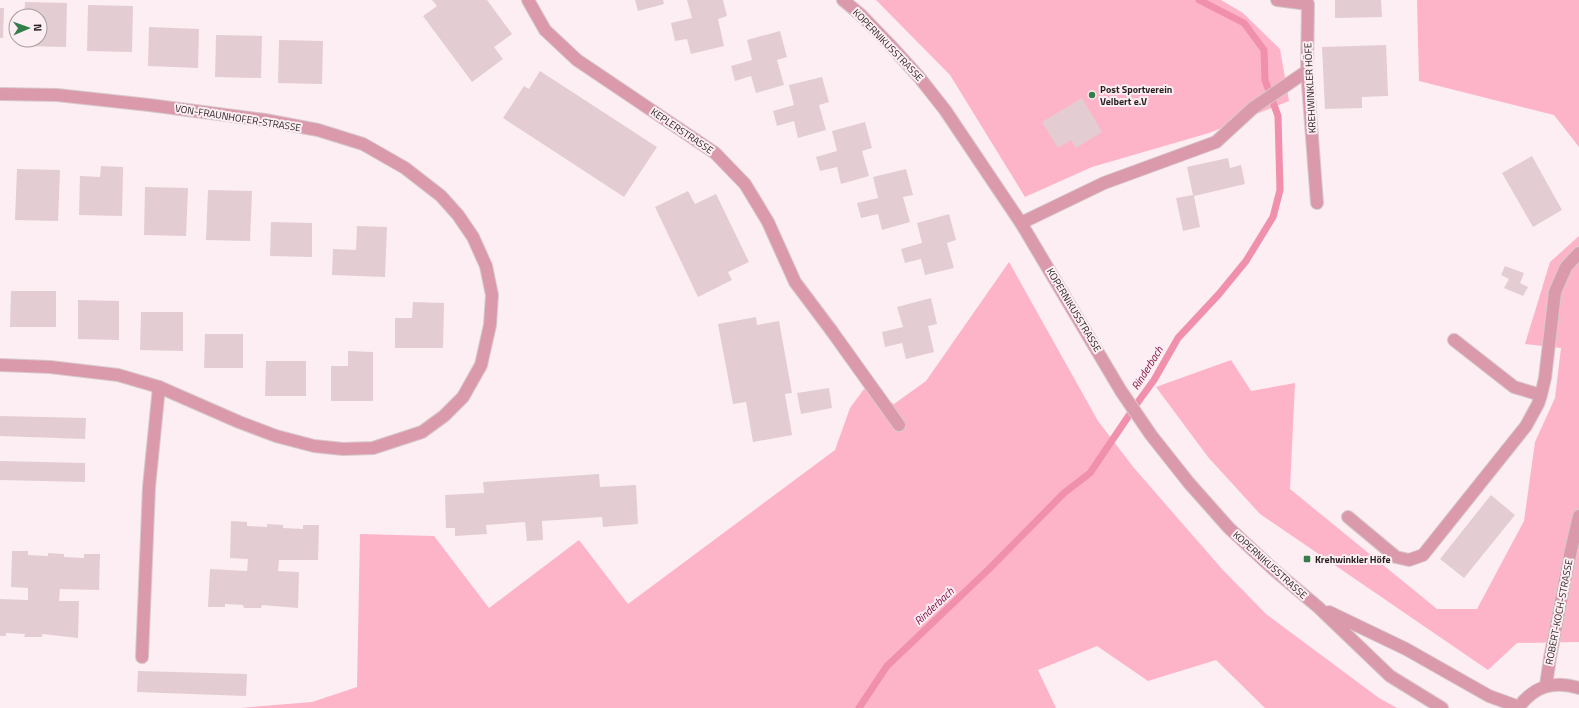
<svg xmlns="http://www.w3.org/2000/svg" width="1579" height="708" viewBox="0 0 1579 708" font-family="'Titillium Web',sans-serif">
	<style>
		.green { fill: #feb4c8 }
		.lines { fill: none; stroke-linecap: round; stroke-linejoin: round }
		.stream { stroke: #f090ac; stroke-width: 7 }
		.building { fill: #e3cdd2 }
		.service-casing { stroke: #d6c9cc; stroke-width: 14 }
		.minor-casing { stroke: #d6c9cc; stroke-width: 14 }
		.tertiary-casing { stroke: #d6c9cc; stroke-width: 14 }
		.service { stroke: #db9aac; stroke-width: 12 }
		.minor { stroke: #db9aac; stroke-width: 12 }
		.tertiary { stroke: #db9aac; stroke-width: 12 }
		.poi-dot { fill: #347e4b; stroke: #fceef2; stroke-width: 1.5 }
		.labels { text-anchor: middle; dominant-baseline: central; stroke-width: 4; stroke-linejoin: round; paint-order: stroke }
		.street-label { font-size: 10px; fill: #271f21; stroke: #fceef2 }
		.poi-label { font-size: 10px; font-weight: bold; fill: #271f21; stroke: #fceef2; text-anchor: start }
		.water-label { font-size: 11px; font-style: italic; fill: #7f0c40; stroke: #fceef2 }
	</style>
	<rect width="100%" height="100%" fill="#fceef2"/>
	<path class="green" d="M 876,0 L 1221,0 L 1243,13 L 1280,49 L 1289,101 L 1209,133 L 1092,167 L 1025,197 L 950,75 Z
		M 1417,0 L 1579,0 L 1579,147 L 1554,115 L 1419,81 Z
		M 1579,236 L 1579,642 L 1517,643 L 1488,670 L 1260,514 L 1208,457 L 1156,387 L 1231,360 L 1251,391 L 1295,383 L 1290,489 L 1437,609 L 1477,609 L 1524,521 L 1535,442 L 1555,398 L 1561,348 L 1525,344 L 1550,262 Z
		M 1009,262 L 1098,421 L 1134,468 L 1222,569 L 1266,614 L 1379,698 L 1397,708 L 1265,708 L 1216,660 L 1148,681 L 1097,646 L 1038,670 L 1056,708 L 240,708 L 312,702 L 357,687 L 360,534 L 434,536 L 489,608 L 579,540 L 628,604 L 835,450 L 850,408 L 864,389 L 894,404 L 926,381 Z"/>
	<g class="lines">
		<path class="stream" d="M 859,708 L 887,666 L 989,569 L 1064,493 L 1090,473 L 1138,402 L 1154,380 L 1178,338 L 1219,294 L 1246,261 L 1273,217 L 1280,190 L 1278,116 L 1265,80 L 1264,50 L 1244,23 L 1199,0"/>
	</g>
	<path class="building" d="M 432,0 L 487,0 L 512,34 L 494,47 L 503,59 L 472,82 L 423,16 L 437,6 Z
		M 635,0 L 663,0 L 664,4 L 638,11 Z
		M 687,0 L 723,0 L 727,16 L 718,19 L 724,46 L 691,54 L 687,39 L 675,41 L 671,23 L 692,18 Z
		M 1335,0 L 1381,0 L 1382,17 L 1335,18 Z
		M 25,2 L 67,3 L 66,47 L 24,46 L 24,40 L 40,40 L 40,16 L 24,16 Z
		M 88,5 L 133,6 L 132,52 L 87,51 Z
		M 0,8 L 4,8 L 3,38 L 0,38 Z
		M 149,27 L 199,29 L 198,68 L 148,66 Z
		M 780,31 L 787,57 L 777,60 L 784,85 L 756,93 L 751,76 L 735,81 L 731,66 L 752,60 L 747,40 Z
		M 216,35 L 262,36 L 261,78 L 215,77 Z
		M 279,40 L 323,41 L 322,84 L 278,83 Z
		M 1386,45 L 1388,96 L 1362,97 L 1362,108 L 1325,109 L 1322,47 Z
		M 540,71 L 657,147 L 624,197 L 503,118 L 524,86 L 529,89 Z
		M 822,77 L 829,102 L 819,105 L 826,130 L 798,138 L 794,121 L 777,126 L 773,111 L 794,105 L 789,85 Z
		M 1082,98 L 1102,132 L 1076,148 L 1071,140 L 1058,148 L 1042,122 Z
		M 865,122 L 872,148 L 862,151 L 869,176 L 841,184 L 837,167 L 820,171 L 816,157 L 837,151 L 832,131 Z
		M 1532,156 L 1562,210 L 1533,227 L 1502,173 Z
		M 1228,158 L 1230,168 L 1241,165 L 1245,184 L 1194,196 L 1200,227 L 1183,231 L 1176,198 L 1193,195 L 1187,167 Z
		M 101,166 L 123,167 L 122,216 L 79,215 L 80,176 L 100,177 Z
		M 17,169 L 60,170 L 58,221 L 15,220 Z
		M 906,169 L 913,195 L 903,197 L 910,222 L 882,230 L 878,214 L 861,218 L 857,203 L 878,198 L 873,177 Z
		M 145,187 L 188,188 L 186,236 L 144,235 Z
		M 208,190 L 252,191 L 250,241 L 206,240 Z
		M 688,191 L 695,204 L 716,194 L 749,262 L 728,272 L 732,280 L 698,297 L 655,207 Z
		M 949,214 L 956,240 L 947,243 L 954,268 L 925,275 L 921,259 L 905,263 L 901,249 L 922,243 L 917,223 Z
		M 271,222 L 312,223 L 312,257 L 270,256 Z
		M 357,226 L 387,227 L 385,277 L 332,275 L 333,249 L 356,250 Z
		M 1505,266 L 1524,273 L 1520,283 L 1528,287 L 1523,296 L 1504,288 L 1509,279 L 1501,275 Z
		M 11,291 L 56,291 L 56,327 L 10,327 Z
		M 931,298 L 937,324 L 928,326 L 934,352 L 906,359 L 902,343 L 885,347 L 882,332 L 903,327 L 897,307 Z
		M 78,300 L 119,301 L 119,340 L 78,339 Z
		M 413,302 L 444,303 L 443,348 L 395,348 L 395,318 L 412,318 Z
		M 141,312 L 183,312 L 183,351 L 140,350 Z
		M 756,317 L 757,325 L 779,321 L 792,393 L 785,394 L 792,435 L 753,442 L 746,402 L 733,404 L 718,324 Z
		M 205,334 L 243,334 L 243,368 L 204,368 Z
		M 348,351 L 373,352 L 373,401 L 331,401 L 331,366 L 348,366 Z
		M 266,361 L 306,361 L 306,396 L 265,396 Z
		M 829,388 L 832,408 L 801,414 L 797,393 Z
		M 0,416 L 86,418 L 85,439 L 0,436 Z
		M 0,461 L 85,463 L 85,482 L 0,480 Z
		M 599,474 L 600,487 L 636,485 L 638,524 L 603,527 L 602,517 L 542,521 L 543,540 L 527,541 L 525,522 L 486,525 L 487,534 L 455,536 L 455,528 L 446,528 L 445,495 L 484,493 L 483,482 Z
		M 1491,495 L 1515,515 L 1464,578 L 1440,559 Z
		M 231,521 L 247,522 L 247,526 L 267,527 L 267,524 L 283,525 L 283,528 L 303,529 L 303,525 L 319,525 L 318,560 L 279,560 L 278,571 L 299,572 L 298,608 L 262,605 L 261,608 L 244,608 L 243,605 L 225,604 L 225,607 L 208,607 L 210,569 L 247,571 L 248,559 L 230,558 Z
		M 12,551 L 28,551 L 28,555 L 48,556 L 48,553 L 64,554 L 64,557 L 84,558 L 84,554 L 100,554 L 99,590 L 60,589 L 59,601 L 79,601 L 78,638 L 42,634 L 42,637 L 24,637 L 25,634 L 6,633 L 6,636 L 0,636 L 0,599 L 28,600 L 28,588 L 11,587 Z
		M 138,671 L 247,674 L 246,696 L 137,692 Z"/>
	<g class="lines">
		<g class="service-casing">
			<path id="service" d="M 1277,0 L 1308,4 L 1307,71 L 1317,203
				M 1021,223 L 1104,183 L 1216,142 L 1253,108 L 1307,71
				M 831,330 L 899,425
				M 1454,340 L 1514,387 L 1541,395
				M 1348,517 L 1396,557 L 1409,560 L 1423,555 L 1526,426 L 1538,404 L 1541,395 L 1545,378 L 1555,292 L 1566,267 L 1579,253
				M 142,657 L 149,487 L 159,387"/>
		</g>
		<g class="minor-casing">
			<path id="minor" d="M 528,0 L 545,30 L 577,60 L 715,153 L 745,184 L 768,222 L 795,282 L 831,330
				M 0,94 L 57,95 L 149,105 L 265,120 L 318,130 L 363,144 L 405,168 L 441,196 L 458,215 L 473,237 L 486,266 L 492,295 L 490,325 L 481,365 L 463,397 L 444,416 L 422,432 L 373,448 L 343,449 L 314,446 L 276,436 L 239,422 L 159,387 L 118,375 L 50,367 L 0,365"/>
		</g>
		<g class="tertiary-casing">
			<path id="tertiary" d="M 843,0 L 861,15 L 891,46 L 919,77 L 945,110 L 1021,223 L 1121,391 L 1151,435 L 1189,483 L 1229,528 L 1273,569 L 1318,607 L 1390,676 L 1442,708
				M 1329,612 L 1406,649 L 1489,696 L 1519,707
				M 1546,685 L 1550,658 L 1571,550 L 1579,516
				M 1518,708 C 1534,686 1553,680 1579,688"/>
		</g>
		<use href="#service" class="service"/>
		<use href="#minor" class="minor"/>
		<use href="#tertiary" class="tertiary"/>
	</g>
	<g class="poi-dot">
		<circle cx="1092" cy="95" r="4"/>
		<rect x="1303" y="555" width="8" height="8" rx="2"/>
	</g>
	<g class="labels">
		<g class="street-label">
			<text transform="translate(888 45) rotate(46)">KOPERNIKUSSTRASSE</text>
			<text transform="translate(1310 88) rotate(-93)">KREHWINKLER HÖFE</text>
			<text transform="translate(238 118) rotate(9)">VON-FRAUNHOFER-STRASSE</text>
			<text transform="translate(682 131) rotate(34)">KEPLERSTRASSE</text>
			<text transform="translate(1074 310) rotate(59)">KOPERNIKUSSTRASSE</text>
			<text transform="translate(1270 565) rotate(42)">KOPERNIKUSSTRASSE</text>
			<text transform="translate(1559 612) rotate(-79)">ROBERT-KOCH-STRASSE</text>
		</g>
		<g class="poi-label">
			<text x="1100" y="89">Post Sportverein<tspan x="1100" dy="12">Velbert e.V</tspan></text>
			<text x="1315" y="559">Krehwinkler Höfe</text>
		</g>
		<g class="water-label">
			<text transform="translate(1147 368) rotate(-58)">Rinderbach</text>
			<text transform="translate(934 606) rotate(-43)">Rinderbach</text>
		</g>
	</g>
	<g transform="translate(28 28) rotate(88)"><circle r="19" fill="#fceef2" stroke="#a79b9e"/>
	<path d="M0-3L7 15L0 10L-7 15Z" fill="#347e4b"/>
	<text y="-6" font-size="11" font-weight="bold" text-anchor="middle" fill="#271f21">N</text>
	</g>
</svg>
